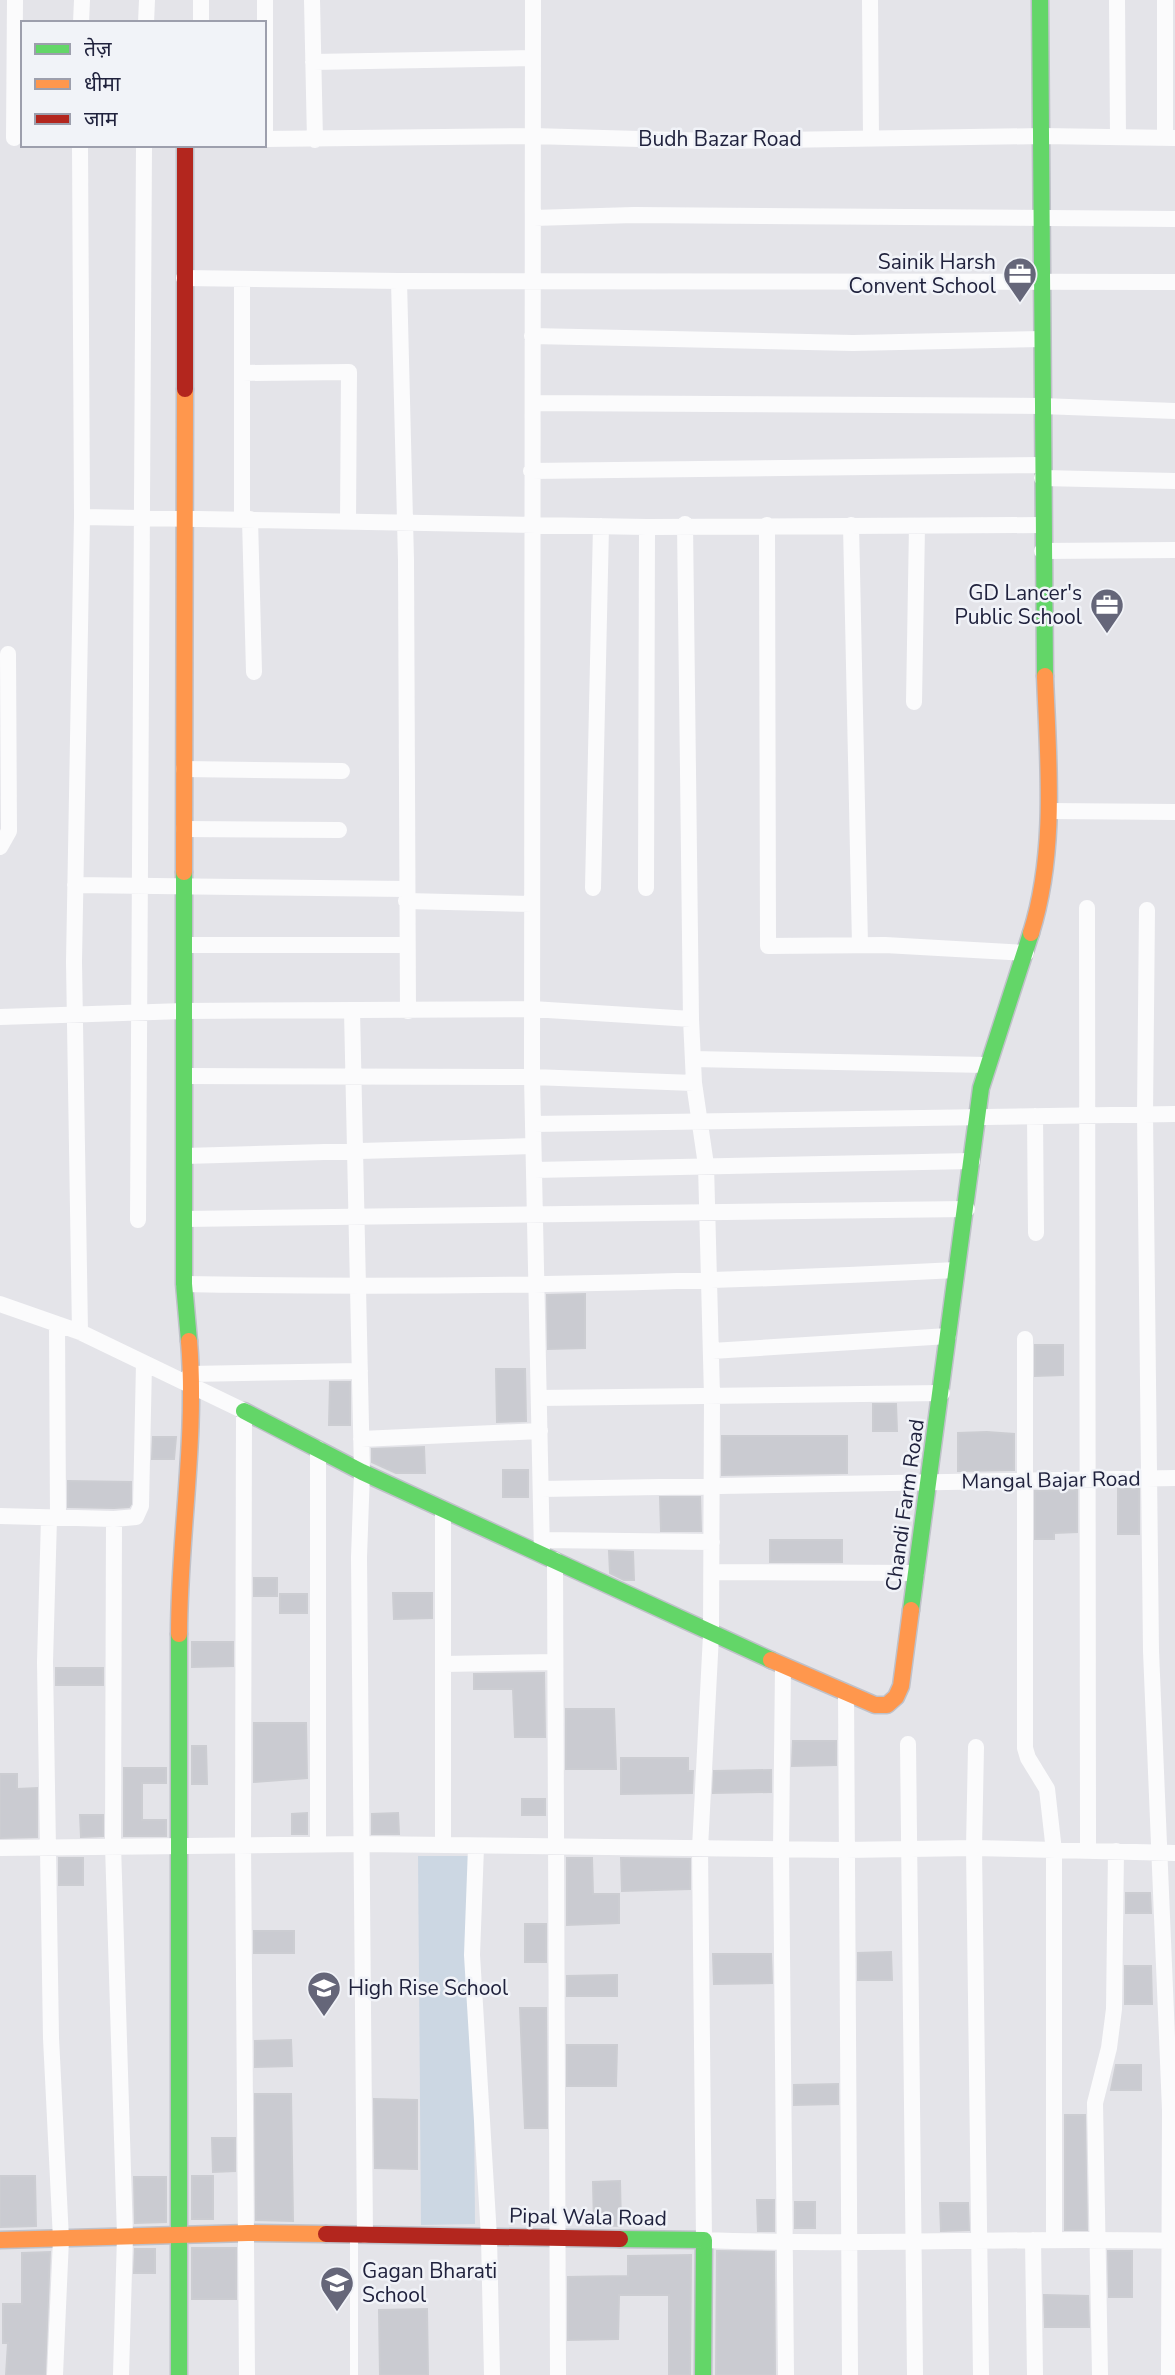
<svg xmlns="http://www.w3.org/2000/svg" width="1175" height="2375" viewBox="0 0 1175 2375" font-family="'Nunito Sans','Noto Sans Devanagari',sans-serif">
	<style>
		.green { fill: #ccd7e3 }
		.building { fill: #cacbd1; stroke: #cccdd2; stroke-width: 2 }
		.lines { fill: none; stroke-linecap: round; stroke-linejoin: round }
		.fast-casing { stroke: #bfc1c9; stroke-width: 19 }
		.slow-casing { stroke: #bfc1c9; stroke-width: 19 }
		.jam-casing { stroke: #bfc1c9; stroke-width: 19 }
		.lane { stroke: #fbfbfc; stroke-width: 8 }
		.street { stroke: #fbfbfc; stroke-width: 16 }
		.fast { stroke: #63d668; stroke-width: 16 }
		.slow { stroke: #ff974d; stroke-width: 16 }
		.jam { stroke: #b3261e; stroke-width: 16 }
		.labels { text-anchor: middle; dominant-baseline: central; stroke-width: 5; stroke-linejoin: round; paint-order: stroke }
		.street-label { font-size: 21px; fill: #20223d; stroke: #f1f3f8 }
		.poi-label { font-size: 21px; fill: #20223d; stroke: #f1f3f8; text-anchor: end }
	</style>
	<rect width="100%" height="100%" fill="#e4e4e9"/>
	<path class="green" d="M 418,1856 L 472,1856 L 475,2224 L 421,2225 Z"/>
	<path class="building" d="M 585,1294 L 585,1348 L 548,1349 L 547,1295 Z
		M 1035,1345 L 1063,1345 L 1063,1375 L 1035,1376 Z
		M 496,1369 L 525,1369 L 526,1421 L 497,1422 Z
		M 330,1382 L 350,1382 L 350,1425 L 329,1425 Z
		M 873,1404 L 896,1404 L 897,1431 L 873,1431 Z
		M 987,1432 L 1014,1434 L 1014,1470 L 958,1471 L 958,1433 Z
		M 722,1436 L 847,1436 L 847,1473 L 722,1475 Z
		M 153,1437 L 176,1437 L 174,1459 L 152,1459 Z
		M 424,1447 L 425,1473 L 396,1473 L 372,1462 L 372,1449 Z
		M 503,1470 L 528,1470 L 528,1497 L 503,1497 Z
		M 68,1481 L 131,1482 L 131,1504 L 129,1507 L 114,1508 L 68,1507 Z
		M 1118,1489 L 1139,1489 L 1139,1534 L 1118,1534 Z
		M 1077,1490 L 1077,1532 L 1054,1533 L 1054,1539 L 1035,1539 L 1035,1491 Z
		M 660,1497 L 700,1497 L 701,1531 L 661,1531 Z
		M 770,1540 L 842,1540 L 842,1562 L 770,1562 Z
		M 609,1551 L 633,1552 L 634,1580 L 624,1580 L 610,1573 Z
		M 254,1578 L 277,1578 L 277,1596 L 254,1596 Z
		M 393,1593 L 432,1593 L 432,1618 L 394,1619 Z
		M 280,1594 L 307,1594 L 307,1613 L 280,1613 Z
		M 192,1642 L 233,1642 L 233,1666 L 192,1667 Z
		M 56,1668 L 103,1668 L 103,1685 L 56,1685 Z
		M 544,1673 L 545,1737 L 515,1737 L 513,1689 L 474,1689 L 474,1674 Z
		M 566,1709 L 614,1709 L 616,1769 L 566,1769 Z
		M 254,1723 L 306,1723 L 307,1778 L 254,1782 Z
		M 793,1741 L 836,1741 L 836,1765 L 792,1766 Z
		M 192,1746 L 206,1746 L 207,1784 L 192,1784 Z
		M 621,1758 L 688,1758 L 688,1771 L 693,1771 L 692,1793 L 621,1794 Z
		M 124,1768 L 166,1768 L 166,1783 L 142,1783 L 142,1820 L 166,1820 L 166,1836 L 124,1836 Z
		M 771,1770 L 771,1792 L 713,1793 L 714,1771 Z
		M 0,1774 L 17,1774 L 17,1789 L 37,1788 L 37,1837 L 0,1838 Z
		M 522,1799 L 545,1799 L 545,1815 L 522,1815 Z
		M 307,1813 L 307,1834 L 292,1834 L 292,1814 Z
		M 398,1813 L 399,1834 L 372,1834 L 372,1814 Z
		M 80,1815 L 103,1815 L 103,1836 L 81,1837 Z
		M 59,1858 L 83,1858 L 83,1885 L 59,1885 Z
		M 567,1858 L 592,1858 L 593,1894 L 619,1894 L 619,1923 L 567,1925 Z
		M 621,1858 L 690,1859 L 690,1889 L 622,1891 Z
		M 1126,1893 L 1150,1893 L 1151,1913 L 1126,1913 Z
		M 525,1924 L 546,1924 L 546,1962 L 525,1962 Z
		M 254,1931 L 294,1931 L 294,1953 L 254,1953 Z
		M 891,1952 L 892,1980 L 858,1980 L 858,1953 Z
		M 713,1954 L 771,1954 L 772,1983 L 714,1984 Z
		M 1125,1966 L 1151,1966 L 1152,2004 L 1125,2004 Z
		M 617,1975 L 617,1996 L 567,1996 L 567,1976 Z
		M 520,2008 L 546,2008 L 547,2128 L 525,2128 Z
		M 291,2040 L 292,2066 L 255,2067 L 255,2041 Z
		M 567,2045 L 617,2045 L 616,2086 L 567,2086 Z
		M 1116,2065 L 1141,2065 L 1141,2090 L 1111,2090 Z
		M 838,2084 L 838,2104 L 794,2105 L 794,2085 Z
		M 255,2094 L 291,2094 L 293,2221 L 256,2220 Z
		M 374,2099 L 417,2100 L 417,2169 L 375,2168 Z
		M 1065,2115 L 1085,2115 L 1087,2230 L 1065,2230 Z
		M 212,2138 L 235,2138 L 235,2171 L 213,2172 Z
		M 0,2176 L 35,2176 L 36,2226 L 0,2227 Z
		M 192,2176 L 213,2176 L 213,2219 L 192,2219 Z
		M 134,2177 L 166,2177 L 166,2222 L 135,2223 Z
		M 620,2181 L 621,2226 L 594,2225 L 593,2182 Z
		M 757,2200 L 774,2200 L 774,2231 L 758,2231 Z
		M 795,2202 L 815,2202 L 815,2228 L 795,2228 Z
		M 940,2203 L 968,2203 L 969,2230 L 941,2231 Z
		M 192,2248 L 236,2248 L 236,2299 L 192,2299 Z
		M 135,2249 L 155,2249 L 155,2273 L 134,2273 Z
		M 717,2251 L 774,2252 L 775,2375 L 716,2375 Z
		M 1108,2251 L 1132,2251 L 1132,2297 L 1109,2297 Z
		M 50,2252 L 45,2375 L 6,2375 L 8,2343 L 3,2343 L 3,2304 L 22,2304 L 22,2253 Z
		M 691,2255 L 690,2375 L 669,2375 L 669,2295 L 619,2295 L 618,2339 L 568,2340 L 568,2277 L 628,2276 L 628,2256 Z
		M 1044,2295 L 1088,2296 L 1089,2327 L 1045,2327 Z
		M 427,2309 L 428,2375 L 380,2375 L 379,2310 Z"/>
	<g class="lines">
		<g class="fast-casing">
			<path id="fast" d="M 1040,0 L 1045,676
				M 184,872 L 184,1284 L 189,1341
				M 244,1411 L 362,1472 L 771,1660
				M 911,1610 L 981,1088 L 1031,933
				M 179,1634 L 179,2375
				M 620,2239 L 704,2240 L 703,2375"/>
		</g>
		<g class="slow-casing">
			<path id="slow" d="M 184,872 L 185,389
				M 1031,933 C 1057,851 1048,761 1045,676
				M 179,1634 C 179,1537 197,1438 189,1341
				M 771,1660 L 875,1705 L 887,1705 L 896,1697 L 901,1686 L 911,1610
				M 0,2240 L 248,2233 L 326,2234"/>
		</g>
		<g class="jam-casing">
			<path id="jam" d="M 185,389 L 185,145
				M 326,2234 L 620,2239"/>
		</g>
		<path class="lane" d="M 354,2237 L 354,2375"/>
		<path class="street" d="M 265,0 L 265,139
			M 312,0 L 315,140
			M 533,0 L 532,1077 L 542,1554
			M 870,0 L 871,139
			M 1117,0 L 1118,137
			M 1165,0 L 1165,138
			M 81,23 L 82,0
			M 146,23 L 147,0
			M 201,23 L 201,0
			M 313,62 L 532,58
			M 14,138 L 15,0
			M 264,139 L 532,136 L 711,141 L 1042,136 L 1175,138
			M 80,145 L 82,517 L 74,962 L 80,1332
			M 533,218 L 634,215 L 1175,219
			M 184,278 L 399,281 L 1175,282
			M 399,281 L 406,560 L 408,1011
			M 532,336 L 853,343 L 1042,339
			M 242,373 L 349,372 L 348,522
			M 533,403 L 1042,406 L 1175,411
			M 531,471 L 1042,465
			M 1042,478 L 1175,481
			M 82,517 L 647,527 L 1042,525
			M 242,519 L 242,279
			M 250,519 L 254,672
			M 685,524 L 691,1019 L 694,1083 L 706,1165 L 712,1396 L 711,1635 L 700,1848 L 704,2240 C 861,2246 1018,2237 1175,2241
			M 767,525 L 768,946 L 885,945 L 1026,953
			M 851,525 L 860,945
			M 1042,551 L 1175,550
			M 914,702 L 917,526
			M 184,769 L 342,771
			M 1049,811 L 1175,812
			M 184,829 L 339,830
			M 0,847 L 9,831 L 8,654
			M 75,885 L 406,889
			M 593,888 L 601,526
			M 646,888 L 647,527
			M 406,901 L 532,904
			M 1087,908 L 1088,1851
			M 1147,910 L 1145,1114 L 1151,1651 L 1170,2110 L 1169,2375
			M 184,945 L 407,945
			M 352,1011 L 362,1472 L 359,1557 L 365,2235
			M 0,1017 L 184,1011 L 532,1009 L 691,1019
			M 693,1059 L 987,1065
			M 184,1076 L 532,1077 L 694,1083
			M 1035,1116 L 1036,1233
			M 533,1124 L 1175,1114
			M 184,1156 L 533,1146
			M 534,1170 L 972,1161
			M 184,1219 L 967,1209
			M 138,1220 L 144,145
			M 184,1284 C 442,1289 699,1283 956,1270
			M 0,1304 L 80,1332 L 244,1411 L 243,1844 L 247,2375
			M 57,1324 L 58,1518
			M 1025,1339 L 1025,1748 L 1028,1758 L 1047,1789 L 1054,1851 L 1054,2240
			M 712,1351 L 948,1336
			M 190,1374 L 360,1371
			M 539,1398 L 942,1393
			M 361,1439 L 540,1431
			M 541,1489 L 1175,1478
			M 0,1516 L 114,1519 L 136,1517 L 141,1506 L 144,1363
			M 49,1518 L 45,1662 L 51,2038 L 61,2239 L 55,2375
			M 114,1519 L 113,1845 L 125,2236 L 121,2375
			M 542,1540 L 712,1542
			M 555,1560 L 558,2375
			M 712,1572 L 916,1573
			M 445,1664 L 555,1662
			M 783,1667 L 781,1849 L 786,2375
			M 846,1693 L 850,2375
			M 908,1744 L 915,2375
			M 976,1747 L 974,1848 L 981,2375
			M 318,1844 L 318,1449
			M 443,1845 L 443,1510
			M 476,1847 L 472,1955 L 489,2237 L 492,2375
			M 0,1848 L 362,1844 L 845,1850 L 974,1848 L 1175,1853
			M 1033,2240 L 1035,2375
			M 1100,2375 L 1095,2103 L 1109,2048 L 1114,2009 L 1116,1851"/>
		<use href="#fast" class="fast"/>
		<use href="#slow" class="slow"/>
		<use href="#jam" class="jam"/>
	</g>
	<defs>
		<g id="office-pin" transform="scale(1.75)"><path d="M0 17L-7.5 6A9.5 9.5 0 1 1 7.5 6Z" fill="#656679" stroke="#f1f3f8"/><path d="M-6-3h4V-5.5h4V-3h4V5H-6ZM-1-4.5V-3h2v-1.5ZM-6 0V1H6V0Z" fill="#fff"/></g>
		<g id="school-pin" transform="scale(1.75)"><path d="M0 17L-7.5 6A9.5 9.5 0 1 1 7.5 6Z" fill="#656679" stroke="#f1f3f8"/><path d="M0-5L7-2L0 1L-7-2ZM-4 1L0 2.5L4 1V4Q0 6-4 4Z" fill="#fff"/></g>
	</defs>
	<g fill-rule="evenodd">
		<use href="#office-pin" x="1020" y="274"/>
		<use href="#office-pin" x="1107" y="605"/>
		<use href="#school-pin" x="324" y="1988"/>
		<use href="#school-pin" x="337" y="2283"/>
	</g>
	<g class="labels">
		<g class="street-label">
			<text x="720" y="139">Budh Bazar Road</text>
			<text transform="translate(1051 1480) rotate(-1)">Mangal Bajar Road</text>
			<text transform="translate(905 1505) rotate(-82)">Chandi Farm Road</text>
			<text transform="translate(588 2217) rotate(1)">Pipal Wala Road</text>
		</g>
		<g class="poi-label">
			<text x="996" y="262">Sainik Harsh<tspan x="996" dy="24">Convent School</tspan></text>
			<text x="1082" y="593">GD Lancer's<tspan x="1082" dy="24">Public School</tspan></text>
			<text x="348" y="1988" text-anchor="start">High Rise School</text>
			<text x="362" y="2271" text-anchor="start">Gagan Bharati<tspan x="362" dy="24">School</tspan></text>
		</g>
	</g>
	<rect x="21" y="21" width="245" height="126" fill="#f1f3f8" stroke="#9d9fad" stroke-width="2"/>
	<rect x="35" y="44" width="35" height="10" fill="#63d668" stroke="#9d9fad" stroke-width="2"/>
	<text x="84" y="56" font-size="21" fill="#20223d">तेज़</text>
	<rect x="35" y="79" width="35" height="10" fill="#ff974d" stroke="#9d9fad" stroke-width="2"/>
	<text x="84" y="91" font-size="21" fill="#20223d">धीमा</text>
	<rect x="35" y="114" width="35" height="10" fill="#b3261e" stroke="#9d9fad" stroke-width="2"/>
	<text x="84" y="126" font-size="21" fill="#20223d">जाम</text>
</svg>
